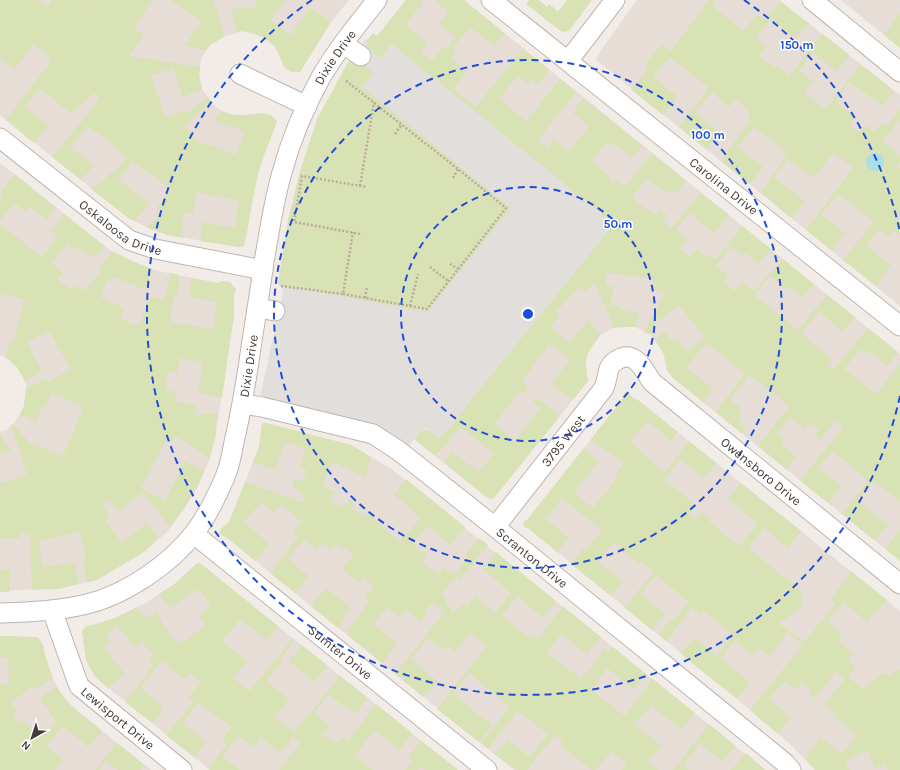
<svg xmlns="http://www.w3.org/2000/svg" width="900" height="770" viewBox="0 0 900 770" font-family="Karla,sans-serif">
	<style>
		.residential { fill: #e5ddd6 }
		.grass { fill: #d8e2b4 }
		.parking { fill: #e1dedc }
		.water { fill: #aadee9 }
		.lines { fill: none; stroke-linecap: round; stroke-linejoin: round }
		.minor-casing { stroke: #bfb5ae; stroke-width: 21 }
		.path { stroke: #bdaa9e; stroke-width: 2.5; stroke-dasharray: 2 2; stroke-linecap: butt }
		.minor { stroke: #fff; stroke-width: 19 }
		.ring { fill: none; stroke: #1d4ed8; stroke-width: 2; stroke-dasharray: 7 5 }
		.labels { text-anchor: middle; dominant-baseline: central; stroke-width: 3; stroke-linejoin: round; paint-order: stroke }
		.street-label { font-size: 13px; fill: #443c37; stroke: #fff }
		.centre { fill: #1d4ed8; stroke: #fff; stroke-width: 2 }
		.ring-label { font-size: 12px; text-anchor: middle; font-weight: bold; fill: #1d4ed8; stroke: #fff; stroke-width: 3; stroke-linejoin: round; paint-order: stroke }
	</style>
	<rect width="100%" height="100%" fill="#f2ece8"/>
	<path class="residential" d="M 0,0 L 349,0 L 331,22 L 300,72 L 291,72 L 284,67 L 275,47 L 267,40 L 258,35 L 242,31 L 217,39 L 210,45 L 201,59 L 199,75 L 202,89 L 213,104 L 222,111 L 232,115 L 244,115 L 262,113 L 271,115 L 277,121 L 260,166 L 250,208 L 248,227 L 244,246 L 239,247 L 168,235 L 152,230 L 127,217 L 0,115 Z
		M 406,0 L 464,0 L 900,354 L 900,561 L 673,378 L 667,370 L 664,355 L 656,341 L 649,334 L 635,327 L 615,327 L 600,335 L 587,355 L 585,362 L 588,381 L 494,498 L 490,499 L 485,496 L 414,439 L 422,430 L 440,438 L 614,224 L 391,44 Z
		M 637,0 L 779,0 L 900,95 L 900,306 L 596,60 L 597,56 Z
		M 840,0 L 900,0 L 900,48 L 842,1 Z
		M 0,163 L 114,253 L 139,264 L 158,271 L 218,283 L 224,281 L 230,282 L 236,290 L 234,295 L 234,315 L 215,439 L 209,461 L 197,488 L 182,512 L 167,532 L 144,552 L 97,580 L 61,588 L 0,591 L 0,432 L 6,430 L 14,423 L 20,414 L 24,406 L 27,386 L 17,367 L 5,357 L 0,355 Z
		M 628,392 L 633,398 L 638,400 L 900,611 L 900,770 L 815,770 L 792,746 L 737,699 L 528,528 L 524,527 L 523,523 L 527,520 L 622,400 L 624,394 Z
		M 266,423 L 351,445 L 393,470 L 765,770 L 514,770 L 226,537 L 219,534 L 221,529 L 229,522 L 259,447 L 262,424 Z
		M 200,563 L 225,584 L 458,770 L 210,770 L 95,677 L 86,661 L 82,631 L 86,626 L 97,624 L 113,619 L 144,604 L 177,582 L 196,564 Z
		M 0,636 L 37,637 L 41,641 L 44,647 L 45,655 L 53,678 L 60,692 L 71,706 L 151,770 L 0,770 Z"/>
	<path class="grass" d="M 0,0 L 36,0 L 49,6 L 52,0 L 78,0 L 79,2 L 83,0 L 152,0 L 134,28 L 144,35 L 129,56 L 200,67 L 199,75 L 202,89 L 183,97 L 173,68 L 151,75 L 165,117 L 185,111 L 186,114 L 208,98 L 211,102 L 184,126 L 197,141 L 236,155 L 245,132 L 214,120 L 222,111 C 229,114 236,116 244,115 C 257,115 267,109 277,121 C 272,136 265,151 260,167 C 253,193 250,220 244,246 L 239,247 L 200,241 L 203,222 L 234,228 L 239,201 L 197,192 L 193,213 L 184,213 L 181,229 L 184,238 L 168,235 L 146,227 L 164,212 L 157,207 L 171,189 L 132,161 L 119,180 L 149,204 L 134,221 L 127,217 L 90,188 L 103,182 L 111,171 L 115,173 L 127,157 L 118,150 L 119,149 L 87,126 L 71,148 L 94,165 L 81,180 L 52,157 L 100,98 L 94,93 L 71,113 L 39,88 L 25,107 L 48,125 L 34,143 L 6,120 L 52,60 L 34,44 L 14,69 L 0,58 Z
		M 170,0 L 214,0 L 214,9 L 217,9 L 224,37 L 210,45 L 206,50 L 185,46 L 202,21 Z
		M 256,0 L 285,0 L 271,21 L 291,35 L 310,8 L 331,22 L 300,72 C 278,71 285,59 274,46 C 265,36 250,31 237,31 L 232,9 L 256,8 Z
		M 406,0 L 420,0 L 423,3 L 405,25 L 428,43 L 421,53 L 432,61 L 444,46 L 447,48 L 456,37 L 439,23 L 449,12 L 434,0 L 464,0 L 504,33 L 494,46 L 470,27 L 452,49 L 456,53 L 451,59 L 467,71 L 454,89 L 476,107 L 523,49 L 549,70 L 538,84 L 532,79 L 528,84 L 517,75 L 499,99 L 527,121 L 560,79 L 576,92 L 538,140 L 548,148 L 554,139 L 569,151 L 589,126 L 573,113 L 583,98 L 642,146 L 632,158 L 613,142 L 610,146 L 606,143 L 591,161 L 610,177 L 608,179 L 614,184 L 617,181 L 625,187 L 652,153 L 686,181 L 676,193 L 664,191 L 647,178 L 632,198 L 655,215 L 660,210 L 668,216 L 663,222 L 671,228 L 701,193 L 729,215 L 714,233 L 690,213 L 676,229 L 687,239 L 679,248 L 690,257 L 697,249 L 706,257 L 709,254 L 716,260 L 742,226 L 771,249 L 758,264 L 745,253 L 742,255 L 731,247 L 716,266 L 728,276 L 724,282 L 735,291 L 742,282 L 754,291 L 783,259 L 814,284 L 802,298 L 789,286 L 786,289 L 770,276 L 754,295 L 798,330 L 827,295 L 855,317 L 843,332 L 819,312 L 801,333 L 832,359 L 827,364 L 834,369 L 868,328 L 898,352 L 887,366 L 870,352 L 866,353 L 861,348 L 844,369 L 876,394 L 900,363 L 900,398 L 895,405 L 900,409 L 900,502 L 874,481 L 858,501 L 888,525 L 874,540 L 842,514 L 868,481 L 862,476 L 863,475 L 832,451 L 819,468 L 841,486 L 828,503 L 800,480 L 843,428 L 835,421 L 820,441 L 815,436 L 819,430 L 810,423 L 805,429 L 790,417 L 777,433 L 785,440 L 781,445 L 796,457 L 786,469 L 758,446 L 788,408 L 787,407 L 789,405 L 749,375 L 730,400 L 742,409 L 740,411 C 740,420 739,424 746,430 L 742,434 L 716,412 L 745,373 L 706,343 L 686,368 L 713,388 L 703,402 L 673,378 L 667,370 L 664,355 L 656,341 L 663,330 L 673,342 L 677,339 L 687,351 L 705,337 L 679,305 L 661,319 L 659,318 L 649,334 L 644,332 L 665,293 L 654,289 L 653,278 L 606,273 L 605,285 L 614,286 L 610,305 L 621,307 L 621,310 L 639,313 L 635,327 L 626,327 L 614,328 L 595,282 L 584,292 L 578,288 L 556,312 L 559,316 L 550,326 L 569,343 L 589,320 L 600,335 C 585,355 584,357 588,381 L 573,400 L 552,384 L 570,359 L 549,344 L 522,381 L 529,387 L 524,394 L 520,391 L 494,424 L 515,441 L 541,408 L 533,401 L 537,398 L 560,416 L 494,498 L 490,499 L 485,496 L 444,462 L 452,452 L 479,472 L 494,453 L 460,427 L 445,446 L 444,446 L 435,456 L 414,439 L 422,430 L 428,430 L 440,438 L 614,224 L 391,44 L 513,209 L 429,316 L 286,292 L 278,284 L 288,220 L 300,171 L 317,119 L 347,64 L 373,33 L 377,36 Z
		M 529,0 L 539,0 L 547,7 L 549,4 L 558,11 L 567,0 L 592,0 L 569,31 L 562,32 L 526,4 Z
		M 709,0 L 715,0 L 712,5 L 743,31 L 757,14 L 765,20 L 780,1 L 808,23 L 795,38 L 771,19 L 756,38 L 766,46 L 759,56 L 774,68 L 777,65 L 789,76 L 823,34 L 849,55 L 837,71 L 812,53 L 799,71 L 813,81 L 804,93 L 826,109 L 860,64 L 894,91 L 883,106 L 849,82 L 835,101 L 855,117 L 849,125 L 859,133 L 866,125 L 875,132 L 882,123 L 887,126 L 900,109 L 900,122 L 899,121 L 883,141 L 900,156 L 900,162 L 897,166 L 900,169 L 900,236 L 893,231 L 889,236 L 879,229 L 866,246 L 891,265 L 876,286 L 843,260 L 874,222 L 839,194 L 821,214 L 845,233 L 832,251 L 806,230 L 853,168 L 833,152 L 814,178 L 788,159 L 774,178 L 805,201 L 791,218 L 761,192 L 786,157 L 784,155 L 786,152 L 754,127 L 738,147 L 763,167 L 750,184 L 721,161 L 750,120 L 748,110 L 735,99 L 729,107 L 712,92 L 695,112 L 719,133 L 706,149 L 679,127 L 709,88 L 704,84 L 670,57 L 653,77 L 678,96 L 663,115 L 632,90 L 648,69 L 644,66 L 661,44 L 671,51 Z
		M 900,13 L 900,48 L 884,35 Z
		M 15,174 L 56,208 L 47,220 L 30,207 L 26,212 L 14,203 L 0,221 L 0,200 L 4,195 L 1,192 Z
		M 64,214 L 104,246 L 94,258 L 78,247 L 75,250 L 67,244 L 51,263 L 63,273 L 58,279 L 71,290 L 76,285 L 85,291 L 101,271 L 99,269 L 112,251 L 139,264 L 152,269 L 146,290 L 112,276 L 110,281 L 107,280 L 100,297 L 124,308 L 120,319 L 138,326 L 151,296 L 164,300 L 171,273 L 179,275 L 178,295 L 174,294 L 170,322 L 213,329 L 217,302 L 189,297 L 192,278 L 218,283 L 224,281 L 230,282 L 236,290 L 234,295 L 234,315 L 222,398 L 198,392 L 203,362 L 180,358 L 177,373 L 168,371 L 165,390 L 177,392 L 175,402 L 196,405 L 195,415 L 217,413 L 215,439 L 209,459 C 198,450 189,443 176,437 L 174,441 L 167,438 L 141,488 L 165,501 L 185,461 L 204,471 C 196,491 184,509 170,527 L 143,492 L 119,511 L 110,499 L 102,505 L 110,516 L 105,521 L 122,543 L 147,523 L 158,537 L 144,552 L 97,580 L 87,582 L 83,560 L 86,559 L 80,532 L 38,541 L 43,567 L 75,562 L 78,584 L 59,589 L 32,590 L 30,533 L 20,533 L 20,538 L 0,539 L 0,483 L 27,475 L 11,425 L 13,424 L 30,443 L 63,456 L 84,407 L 51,393 L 45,407 L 43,406 L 36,422 L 20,414 L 24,406 L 26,388 L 47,379 L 49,382 L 71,369 L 49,331 L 27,343 L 42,371 L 25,381 L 17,367 L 5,357 L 10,340 L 14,341 L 24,299 L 2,294 L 0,299 L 0,224 L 42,257 L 58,237 L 51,231 Z
		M 628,392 L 633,398 L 638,400 L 678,432 L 671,441 L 648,421 L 630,441 L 664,473 L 689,441 L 716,463 L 704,478 L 680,460 L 664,480 L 696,505 L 690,514 L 695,519 L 701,512 L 711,519 L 709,522 L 739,546 L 758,524 L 728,499 L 741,483 L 801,531 L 788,548 L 764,528 L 748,548 L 803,593 L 800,599 L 804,602 L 797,611 L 778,623 L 804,642 L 836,604 L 831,600 L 851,571 L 887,600 L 867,622 L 844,602 L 827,621 L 842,635 L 838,641 L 853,653 L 848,661 L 856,667 L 848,677 L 864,690 L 875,678 L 876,679 L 881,673 L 891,676 L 897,668 L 900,671 L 900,770 L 888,770 L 885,764 L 875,769 L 867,751 L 845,761 L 849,770 L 815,770 L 805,759 L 820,737 L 842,754 L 857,735 L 833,716 L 836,713 L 824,704 L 845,679 L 836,671 L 816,698 L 809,692 L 811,690 L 802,683 L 795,690 L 784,681 L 769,699 L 791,718 L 777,733 L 750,710 L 803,645 L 787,632 L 770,657 L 758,648 L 753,655 L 735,640 L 721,658 L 750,682 L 737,699 L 681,654 L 694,638 L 717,656 L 734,635 L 704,611 L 700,615 L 692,608 L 666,641 L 659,635 L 671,619 L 673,621 L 689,602 L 656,575 L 641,594 L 665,614 L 652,630 L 624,607 L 654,572 L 643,563 L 641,561 L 639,564 L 613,542 L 598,561 L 622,581 L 611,596 L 571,564 L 582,549 L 585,551 L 602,530 L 562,498 L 546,519 L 569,538 L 557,552 L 528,528 L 524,527 L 523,523 L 527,520 L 584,448 L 599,461 L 574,493 L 593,508 L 618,477 L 616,474 L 624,463 L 591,439 L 622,400 L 624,394 Z
		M 266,423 L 351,445 L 371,457 L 365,477 L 333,462 L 322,486 L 335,492 L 331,501 L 345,507 L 349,499 L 354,502 L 351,509 L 364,516 L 367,511 L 373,515 L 371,518 L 400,542 L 421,517 L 394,495 L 406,479 L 465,527 L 451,545 L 427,526 L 412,544 L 427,556 L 422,562 L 438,575 L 444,568 L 454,575 L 467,558 L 465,556 L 479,538 L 488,545 L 460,580 L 456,577 L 442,592 L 446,599 L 445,602 L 453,613 L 463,603 L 467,606 L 475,596 L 495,613 L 511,593 L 483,569 L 496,552 L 556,601 L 543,617 L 517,596 L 502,616 L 530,638 L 532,636 L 537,640 L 563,606 L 601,637 L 587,654 L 561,634 L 547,653 L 581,679 L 596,661 L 603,649 L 608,652 L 613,647 L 646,674 L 634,689 L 607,668 L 591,690 L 625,716 L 653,679 L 695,713 L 681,729 L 651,705 L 635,724 L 661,746 L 648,762 L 658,770 L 622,770 L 627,763 L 612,751 L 596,770 L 592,770 L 560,745 L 563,741 L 555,735 L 527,770 L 517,770 L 494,754 L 507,740 L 530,757 L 548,734 L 517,711 L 488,749 L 481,743 L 510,707 L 469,673 L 453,694 L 492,725 L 479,742 L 437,709 L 487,646 L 471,633 L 455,651 L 448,645 L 443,650 L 428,638 L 411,659 L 438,682 L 423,697 L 395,674 L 445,612 L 432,602 L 424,613 L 426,615 L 420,622 L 406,610 L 399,617 L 387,608 L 373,624 L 397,644 L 382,663 L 346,633 L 369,601 L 365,598 L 375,587 L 363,577 L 359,582 L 342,569 L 354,554 L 345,547 L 343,549 L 336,544 L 331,549 L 323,543 L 317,550 L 304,539 L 288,559 L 309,576 L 295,593 L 270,573 L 298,537 L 292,533 L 302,522 L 282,504 L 274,513 L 261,502 L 244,522 L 269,544 L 255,561 L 226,537 L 219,534 L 221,529 L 229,522 L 245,482 L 304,503 L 306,495 L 298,492 L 297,489 L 292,487 L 295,479 L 303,481 L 307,470 L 299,467 L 306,449 L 285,442 L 275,470 L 253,462 L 259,447 L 262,424 Z
		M 0,433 L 11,451 L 0,454 Z
		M 900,530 L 900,561 L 885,549 Z
		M 200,563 L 279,627 L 267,640 L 240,619 L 222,641 L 247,661 L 233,678 L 250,691 L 292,639 L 295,639 L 280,659 L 282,661 L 266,681 L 289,700 L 275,717 L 294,733 L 340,676 L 368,698 L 355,714 L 328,694 L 314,713 L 330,725 L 323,734 L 336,744 L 342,737 L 348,741 L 376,704 L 412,733 L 400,750 L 375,730 L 355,756 L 373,770 L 279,770 L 300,743 L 293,737 L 283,749 L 277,751 L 261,738 L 254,747 L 238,736 L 222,757 L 240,770 L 210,770 L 208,769 L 227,744 L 222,740 L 232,727 L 198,702 L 183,724 L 206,741 L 194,757 L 166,735 L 193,703 L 188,698 L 201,682 L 190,673 L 184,679 L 162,661 L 140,688 L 164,708 L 152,723 L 125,702 L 147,674 L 147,671 L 154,665 L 149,659 L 153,655 L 142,642 L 135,647 L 117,625 L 106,635 L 111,641 L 104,648 L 125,674 L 108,688 C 86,670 86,658 82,631 L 86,626 C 105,623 121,616 137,607 L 144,618 L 156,612 L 173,640 L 178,643 L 183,640 L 184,641 L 206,625 L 199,615 L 211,606 L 198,588 L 170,608 L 160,594 L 177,582 L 196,564 Z
		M 11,570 L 9,592 L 0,592 L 0,571 Z
		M 325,588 L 351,608 L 338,628 L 311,606 Z
		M 0,636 L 37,637 C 43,643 43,648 45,656 C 47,663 50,671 53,678 L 34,690 L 32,687 L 11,702 L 17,711 L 13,714 L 20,723 L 24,720 L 36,737 L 57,723 L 40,698 L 57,687 C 67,706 87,718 102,731 L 88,747 L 63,726 L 46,746 L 63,760 L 55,769 L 56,770 L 0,770 L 0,684 L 9,683 L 8,657 L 0,657 Z
		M 302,645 L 328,666 L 314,682 L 289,661 Z
		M 709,724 L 736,746 L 722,761 L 700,744 L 683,765 L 689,770 L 673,770 Z
		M 421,741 L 457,769 L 456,770 L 425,770 L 421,766 L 418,770 L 406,770 L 413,761 L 409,757 Z
		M 117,743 L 144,765 L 140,770 L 118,770 L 106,760 L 99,770 L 95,770 Z
		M 746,753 L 765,770 L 731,770 Z"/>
	<path class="parking" d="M 366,38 L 370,51 L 381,58 L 391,44 L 614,224 L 440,438 L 428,430 L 423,429 L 417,434 L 409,446 L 259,402 L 284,286 L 427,312 L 511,208 L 362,87 L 372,75 L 372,72 L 361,61 L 351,60 Z"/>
	<path class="water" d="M866 162a9 9 0 1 1 18 0a9 9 0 1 1-18 0Z"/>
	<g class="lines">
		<g class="minor-casing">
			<g id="minor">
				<path id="s1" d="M 491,0 L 900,326"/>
				<path d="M 812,0 L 900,72"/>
				<path d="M 343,44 L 361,56"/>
				<path d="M 568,61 L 615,0"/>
				<path d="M 240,74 L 307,106"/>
				<path id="s2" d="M 0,138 L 129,240 L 155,249 L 263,270"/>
				<path d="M 257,308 L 275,311"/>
				<path id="s3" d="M 243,404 L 262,407 L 373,434 L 399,451 L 495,527 L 785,763 L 791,770"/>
				<path id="s4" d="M 495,527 L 604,388 C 607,381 607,375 609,369 C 610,365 614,362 617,360 C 635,349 644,370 652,382 L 900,584"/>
				<path id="s5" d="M 194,534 L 487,770"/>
				<path id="s6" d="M 52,610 L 79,686 L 182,770"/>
				<path id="s7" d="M 0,613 C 29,612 59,611 87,604 C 125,595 171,564 195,532 C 207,516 217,496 225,477 C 230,466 232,454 234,442 C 240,418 244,393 248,368 C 253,333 259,298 264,262 C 269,234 273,205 281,176 C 290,142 304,108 321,77 C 337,50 357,25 377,0"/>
			</g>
		</g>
		<path class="path" d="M 395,134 L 402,124
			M 453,178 L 458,169
			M 360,186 L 374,102
			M 360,234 L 294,222 L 302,176 L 367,187
			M 450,264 L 458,269
			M 430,267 L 448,281
			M 281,286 L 343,294 L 353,232
			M 343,294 L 427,309 L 506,208 L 458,169 L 345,80
			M 365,298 L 367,287
			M 410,306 L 418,274"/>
		<use href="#minor" class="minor"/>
	</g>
	<g class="ring">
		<circle cx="528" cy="314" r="127"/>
		<circle cx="528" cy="314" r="254"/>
		<path d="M900 396A381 381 0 1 1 312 0M744 0A381 381 0 0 1 900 232"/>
	</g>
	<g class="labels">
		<g class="street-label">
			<text stroke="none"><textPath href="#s7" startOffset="720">Dixie Drive</textPath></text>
			<text stroke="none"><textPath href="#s1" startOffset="298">Carolina Drive</textPath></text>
			<text stroke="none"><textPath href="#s2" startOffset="151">Oskaloosa Drive</textPath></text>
			<text stroke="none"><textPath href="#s7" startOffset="396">Dixie Drive</textPath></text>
			<text stroke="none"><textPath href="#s4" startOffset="110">3795 West</textPath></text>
			<text stroke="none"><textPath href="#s4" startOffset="397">Owensboro Drive</textPath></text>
			<text stroke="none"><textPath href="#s3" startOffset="335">Scranton Drive</textPath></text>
			<text stroke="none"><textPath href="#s5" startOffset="188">Sumter Drive</textPath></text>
			<text stroke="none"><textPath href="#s6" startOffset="131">Lewisport Drive</textPath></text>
		</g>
	</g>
	<circle cx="528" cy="314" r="6" class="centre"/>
	<g class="ring-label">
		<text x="797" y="49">150 m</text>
		<text x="708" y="139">100 m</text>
		<text x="618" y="228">50 m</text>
	</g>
	<g transform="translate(32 738) rotate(219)" stroke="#ffffff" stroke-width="3" paint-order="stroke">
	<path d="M0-3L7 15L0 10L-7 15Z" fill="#443c37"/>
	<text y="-6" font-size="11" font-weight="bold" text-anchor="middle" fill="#443c37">N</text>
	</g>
</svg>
